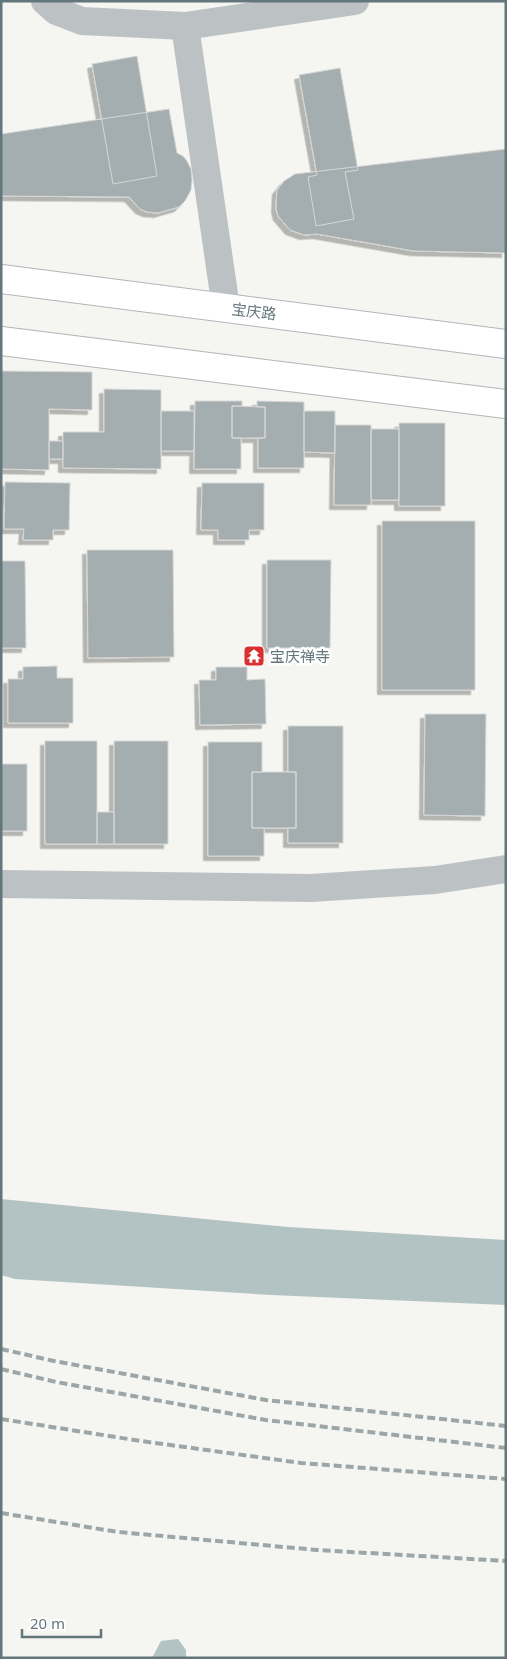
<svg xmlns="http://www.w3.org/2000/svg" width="507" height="1659" viewBox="0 0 507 1659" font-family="'Noto Sans','Noto Sans SC',sans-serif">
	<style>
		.water { fill: #b3c3c4 }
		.building { fill: #a4aeb1; stroke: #d7d6d5; filter: url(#shadow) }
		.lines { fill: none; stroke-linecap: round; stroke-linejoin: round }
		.major-casing { stroke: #b0b6b8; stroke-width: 30 }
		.minor { stroke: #bcc2c4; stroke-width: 28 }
		.major { stroke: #fff; stroke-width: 28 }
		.rail { stroke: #9ca6a8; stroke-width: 4; stroke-dasharray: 8 4; stroke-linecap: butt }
		.labels { text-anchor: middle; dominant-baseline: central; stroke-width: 5; stroke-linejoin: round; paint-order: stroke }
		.street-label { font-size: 15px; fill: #62767b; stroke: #fff }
		.poi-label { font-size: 15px; fill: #62767b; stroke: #fff; text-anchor: start }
	</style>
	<defs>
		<filter id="shadow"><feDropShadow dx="-4.5" dy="4.5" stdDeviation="0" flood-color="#0004"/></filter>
	</defs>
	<rect width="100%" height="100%" fill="#f5f5f2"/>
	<path class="water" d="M 1,1199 L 288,1227 L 506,1240 L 506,1305 L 271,1295 L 15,1279 L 1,1275 Z
		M 178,1639 L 186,1650 L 186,1658 L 152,1658 L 161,1641 Z"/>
	<path class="building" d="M 137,56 L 157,176 L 113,184 L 92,64 Z
		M 340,68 L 358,170 L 345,172 L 354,219 L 316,226 L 308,177 L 317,175 L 299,75 Z
		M 169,109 L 177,153 L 183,156 L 187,161 L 191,169 L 192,180 L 191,190 L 185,201 L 179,207 L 158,213 L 147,212 L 140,209 L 129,197 L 1,196 L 1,134 Z
		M 506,149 L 506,253 L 414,251 L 317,234 L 304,235 L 290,230 L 278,216 L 276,208 L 277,190 L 284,181 L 295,174 Z
		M 1,371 L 92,372 L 92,410 L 49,409 L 49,470 L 1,469 Z
		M 104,389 L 161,390 L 161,469 L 63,468 L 63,432 L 104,432 Z
		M 195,401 L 242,401 L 242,406 L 232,406 L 232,438 L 241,438 L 241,469 L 194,469 Z
		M 257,401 L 304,402 L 304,468 L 258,468 L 258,438 L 265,438 L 265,407 L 257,407 Z
		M 232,406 L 265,407 L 265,438 L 232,438 Z
		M 161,411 L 194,411 L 194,451 L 161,451 Z
		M 304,411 L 335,411 L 335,453 L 304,452 Z
		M 399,423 L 445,423 L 445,506 L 399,506 Z
		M 335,425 L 371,425 L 371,505 L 334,505 Z
		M 371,429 L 399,429 L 399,500 L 371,500 Z
		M 49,441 L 63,441 L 63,459 L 49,459 Z
		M 5,482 L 70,483 L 69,530 L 53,530 L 53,540 L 23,540 L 24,529 L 4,529 Z
		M 202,483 L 264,483 L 264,530 L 249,530 L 249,540 L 218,540 L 218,530 L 201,530 Z
		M 382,521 L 475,521 L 475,690 L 382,690 Z
		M 87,550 L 173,550 L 174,657 L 88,658 Z
		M 267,560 L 331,560 L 330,648 L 267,648 Z
		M 1,561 L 25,561 L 26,648 L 1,648 Z
		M 57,666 L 57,678 L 73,678 L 73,723 L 8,723 L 8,679 L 23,679 L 23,667 Z
		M 216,667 L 247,667 L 247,680 L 265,679 L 266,724 L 200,725 L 199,680 L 216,680 Z
		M 425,714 L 486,714 L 485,816 L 424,815 Z
		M 288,726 L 343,726 L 343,843 L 288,843 L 288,828 L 296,828 L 296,772 L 288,772 Z
		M 45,741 L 97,741 L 97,844 L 45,844 Z
		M 114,741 L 168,741 L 168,844 L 114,844 Z
		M 208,742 L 262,742 L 262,772 L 252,772 L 252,828 L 264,828 L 264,856 L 208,856 Z
		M 1,764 L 27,764 L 27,831 L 1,831 Z
		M 252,772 L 296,772 L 296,828 L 252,828 Z
		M 97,812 L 114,812 L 114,844 L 97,844 Z"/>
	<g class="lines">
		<g class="major-casing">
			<path id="major" d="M 1,279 L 506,344
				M 1,341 L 506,404"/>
		</g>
		<path class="minor" d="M 45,1 L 56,11 L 82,21 L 185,26 L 355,1
			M 185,26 L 226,308
			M 1,884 L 311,888 L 435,880 L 506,869"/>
		<use href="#major" class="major"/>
		<path class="rail" d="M 1,1349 L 54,1361 L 266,1400 L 506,1426
			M 1,1369 L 56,1382 L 266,1420 L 506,1448
			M 1,1419 L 141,1441 L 301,1463 L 506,1479
			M 1,1513 L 118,1532 L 317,1550 L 506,1561"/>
	</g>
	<defs>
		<g id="temple-square" transform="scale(1.125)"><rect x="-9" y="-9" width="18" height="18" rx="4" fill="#d8302f" stroke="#fff"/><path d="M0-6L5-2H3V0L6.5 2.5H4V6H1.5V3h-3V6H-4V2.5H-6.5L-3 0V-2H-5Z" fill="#fff"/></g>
	</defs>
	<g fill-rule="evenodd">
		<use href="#temple-square" x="254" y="656"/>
	</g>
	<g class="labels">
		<g class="street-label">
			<text transform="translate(254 311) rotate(7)">宝庆路</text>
		</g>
		<g class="poi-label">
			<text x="270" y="656">宝庆禅寺</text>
		</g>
	</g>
	<rect width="507" height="1659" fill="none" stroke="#62767b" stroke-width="5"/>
	<path d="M22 1629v8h79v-8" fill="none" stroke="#62767b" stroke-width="2.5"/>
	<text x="30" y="1629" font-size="15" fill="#62767b" stroke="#ffffff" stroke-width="4" paint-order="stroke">20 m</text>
</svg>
